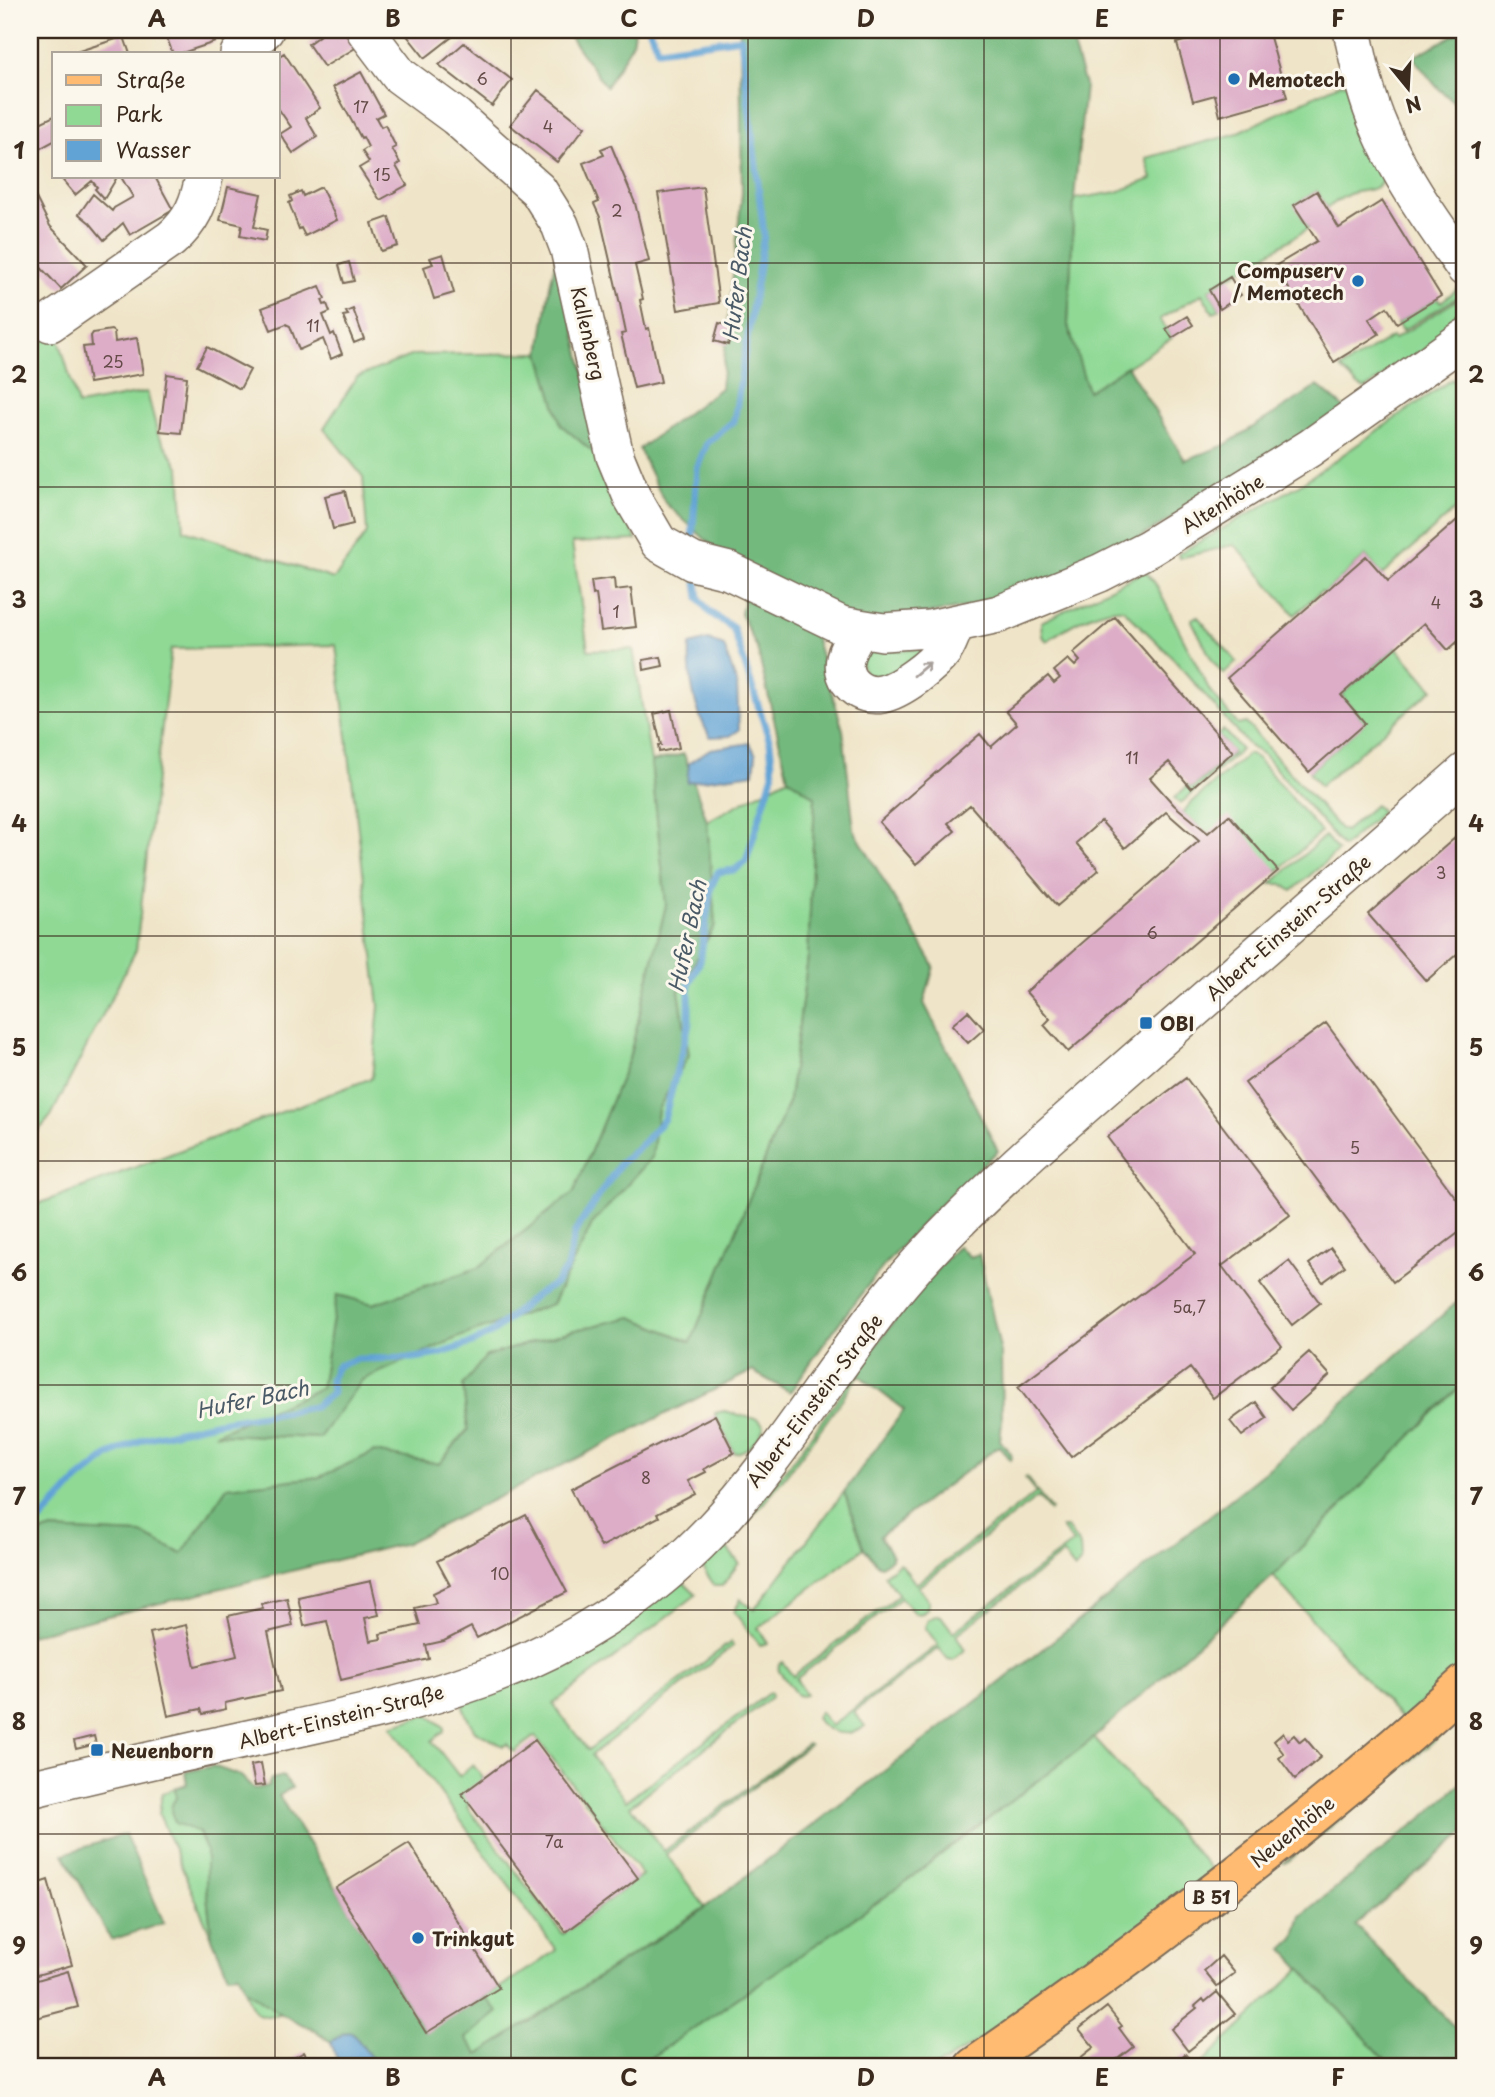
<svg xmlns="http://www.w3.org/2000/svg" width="1495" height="2097" viewBox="0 0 1495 2097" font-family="'Playpen Sans',sans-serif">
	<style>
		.green { fill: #8fd995; stroke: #65825a; stroke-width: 2 }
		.forest { fill: #73b97e; stroke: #57724e; stroke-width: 2 }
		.water { fill: #61a3d5; stroke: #4e667a; stroke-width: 2 }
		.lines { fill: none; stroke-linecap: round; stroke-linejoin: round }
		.stream { stroke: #61a3d5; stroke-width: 7 }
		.building { fill: #ddadc8 }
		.minor-casing { stroke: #7a6b59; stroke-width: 40 }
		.major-casing { stroke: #7a6b59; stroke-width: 42 }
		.minor { stroke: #fff; stroke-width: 37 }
		.major { stroke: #ffbb71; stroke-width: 38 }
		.oneway { stroke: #a79f9a }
		.grid { fill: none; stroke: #3b2a1e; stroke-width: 2; stroke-opacity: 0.55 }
		.poi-dot { fill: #1f6fb2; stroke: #fbf7ec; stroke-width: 2.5 }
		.labels { text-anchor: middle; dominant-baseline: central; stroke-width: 6; stroke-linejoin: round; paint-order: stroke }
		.number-label { font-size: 16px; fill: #644b48 }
		.shield { fill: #fbf7ec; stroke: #75685c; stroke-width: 2 }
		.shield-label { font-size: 18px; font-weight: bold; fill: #3b2a1e }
		.poi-label { font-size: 19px; font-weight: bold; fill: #3b2a1e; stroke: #fbf7ec; text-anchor: start }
		.street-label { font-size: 19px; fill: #3b2a1e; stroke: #fbf7ec }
		.water-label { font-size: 21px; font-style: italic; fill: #4a5a67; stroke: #fbf7ec }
		.neatline { fill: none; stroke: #3b2a1e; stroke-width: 2.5 }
		.grid-label { font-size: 23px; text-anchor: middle; font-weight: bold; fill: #3b2a1e }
	</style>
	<rect width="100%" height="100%" fill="#fbf7ec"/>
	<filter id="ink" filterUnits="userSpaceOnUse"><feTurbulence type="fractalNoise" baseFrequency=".0143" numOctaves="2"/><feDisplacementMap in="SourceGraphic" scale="14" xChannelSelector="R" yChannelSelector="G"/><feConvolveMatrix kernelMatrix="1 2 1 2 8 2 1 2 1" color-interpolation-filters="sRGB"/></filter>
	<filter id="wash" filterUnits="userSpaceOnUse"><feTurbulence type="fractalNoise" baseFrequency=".00686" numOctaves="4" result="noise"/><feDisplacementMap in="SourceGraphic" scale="28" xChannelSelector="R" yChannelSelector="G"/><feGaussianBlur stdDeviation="1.57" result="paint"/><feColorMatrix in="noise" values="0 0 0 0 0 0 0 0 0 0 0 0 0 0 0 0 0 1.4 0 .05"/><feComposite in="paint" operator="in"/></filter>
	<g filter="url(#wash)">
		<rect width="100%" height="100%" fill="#efe4c7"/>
		<path class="green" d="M 1341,83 L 1347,84 L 1385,176 C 1378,193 1365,189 1352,193 C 1343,196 1335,203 1327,208 L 1317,191 L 1295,205 L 1309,228 L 1209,290 L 1220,309 L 1213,313 L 1202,294 L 1160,319 L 1172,338 L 1088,392 L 1068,325 L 1074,199 L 1117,192 L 1152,179 L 1146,158 L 1235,134 Z
			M 1462,286 L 1464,293 L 1402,331 L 1397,323 L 1437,298 L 1441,302 Z
			M 30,290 L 50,308 L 78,405 L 147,392 L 158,434 L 180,468 L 184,530 L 334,579 L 367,533 L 363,477 L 324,428 L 357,377 L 413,355 L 540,353 L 561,425 L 605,462 L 636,540 L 572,543 L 588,650 L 633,649 L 651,762 L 666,905 L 629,1059 L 574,1192 L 478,1268 L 373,1304 L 338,1295 L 321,1388 L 217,1434 L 319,1438 L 361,1380 L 459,1337 L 552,1304 L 593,1223 L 652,1157 L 658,1109 L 689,1055 L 679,991 L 715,925 L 707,821 L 788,778 L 815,797 L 808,957 L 789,1100 L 691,1342 L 632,1317 L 571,1331 L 486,1356 L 463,1385 L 468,1429 L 439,1464 L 374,1452 L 320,1477 L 227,1487 L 182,1554 L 142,1534 L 49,1530 L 30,1537 L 30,1207 L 372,1078 L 379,1006 L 336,645 L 171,649 L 136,950 L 51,1116 L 30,1141 Z
			M 1465,295 L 1465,315 L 1461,325 L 1365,389 L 1356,384 L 1341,368 L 1392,337 L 1394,339 Z
			M 1452,379 L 1465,395 L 1465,501 L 1382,575 L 1366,556 L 1324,593 L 1321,591 L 1295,615 L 1237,547 L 1233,545 L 1179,558 L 1178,554 L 1299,485 Z
			M 1145,571 L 1155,583 L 1210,691 L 1238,725 L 1246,723 L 1340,829 L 1345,831 L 1375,805 L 1382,812 L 1343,847 L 1263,754 L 1250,747 L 1170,655 L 1123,609 C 1101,606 1064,628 1047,641 L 1042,636 L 1041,622 Z
			M 1197,616 L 1237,662 L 1223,674 L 1213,662 L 1192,621 L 1192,619 Z
			M 1396,647 L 1433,689 L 1320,786 L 1309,772 L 1364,723 L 1341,695 Z
			M 928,649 L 905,669 L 867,679 L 859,657 L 864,651 Z
			M 1223,730 L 1241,750 L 1180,804 L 1174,798 L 1189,785 L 1192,788 L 1233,753 L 1218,735 Z
			M 1248,754 L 1257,758 L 1321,832 L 1278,871 L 1208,833 L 1183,813 L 1189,805 Z
			M 1325,836 L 1338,851 L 1292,891 L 1282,884 L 1271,884 Z
			M 856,1373 L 859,1375 C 817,1435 775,1493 726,1547 L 739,1563 L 722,1586 L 715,1586 L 701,1566 L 750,1514 L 795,1458 Z
			M 1465,1381 L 1465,1664 L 1402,1720 L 1273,1576 Z
			M 724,1411 L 759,1420 L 764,1426 C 760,1439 748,1452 734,1453 L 715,1415 L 715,1413 Z
			M 1026,1477 L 1051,1510 L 1050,1511 L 1038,1497 L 918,1587 L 929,1601 L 927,1609 L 923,1613 L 915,1614 L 901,1598 L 796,1679 L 806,1694 L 802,1696 L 797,1695 L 779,1671 C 778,1667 778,1664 782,1662 L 793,1676 L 899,1595 L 884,1575 L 900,1563 L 916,1584 L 1036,1493 L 1025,1478 Z
			M 844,1492 L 864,1548 L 758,1628 L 768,1643 L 760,1645 L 734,1612 L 741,1599 L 754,1610 Z
			M 1062,1528 L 1067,1528 L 1080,1546 L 1081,1561 L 1075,1569 L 1063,1554 L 956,1635 L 965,1650 L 953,1660 L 948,1659 L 939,1648 L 854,1712 L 865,1726 C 849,1738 826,1735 816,1718 L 820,1712 L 831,1726 L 938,1645 L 925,1627 L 928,1620 L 937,1615 L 941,1616 L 953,1632 L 1073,1543 Z
			M 683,1582 L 696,1595 L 553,1704 L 588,1750 L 731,1642 L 733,1646 L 591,1755 L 626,1801 L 769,1693 L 771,1694 L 771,1697 L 630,1806 L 664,1851 L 807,1744 L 809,1745 L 666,1854 L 705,1907 L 478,2055 L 466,2038 L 485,1997 L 541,1961 L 556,1950 L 391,1726 L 423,1716 L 429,1716 L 444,1727 L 444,1731 L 432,1741 L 459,1776 L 473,1765 L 483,1778 L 467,1807 L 563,1934 L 642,1875 L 535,1736 L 514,1752 L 507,1744 L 503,1746 L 475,1731 L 467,1717 L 462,1704 Z
			M 1465,1703 L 1465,1713 C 1407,1766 1347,1815 1285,1863 L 1283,1863 Z
			M 1094,1738 L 1215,1873 L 1026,2010 L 937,2067 L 637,2067 L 885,1897 Z
			M 175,1788 L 176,1798 L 199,1832 L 206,1850 L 206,1887 L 212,1938 L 159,1814 L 162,1794 Z
			M 1301,1968 L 1392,2067 L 1198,2067 Z
			M 245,1989 L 281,2014 C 255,2021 253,2011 245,1989 Z"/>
		<path class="forest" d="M 565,30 L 634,30 L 632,44 L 606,87 Z
			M 740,30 L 1068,30 L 1085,85 L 1074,199 L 1068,325 L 1088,391 L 1127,366 L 1185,460 L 1223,446 L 1318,386 L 1349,412 L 1102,560 L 996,602 L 814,633 L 843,730 L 854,830 L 934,966 L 924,1003 L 998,1151 C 952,1191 908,1235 870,1283 C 841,1318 816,1355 790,1392 L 752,1371 L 406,1543 L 30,1635 L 30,1537 L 49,1530 L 142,1534 L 182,1554 L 227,1487 L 320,1477 L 374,1452 L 439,1464 L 468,1430 L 463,1385 L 486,1356 L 571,1331 L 632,1317 L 691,1342 L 789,1100 L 808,957 L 815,797 L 788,778 L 757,648 L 741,614 L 748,578 L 665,503 L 639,449 L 721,388 L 742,193 Z
			M 1463,30 L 1465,30 L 1465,112 L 1436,86 L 1413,57 Z
			M 557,255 L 605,462 L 561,425 L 540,353 L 550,285 Z
			M 684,754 L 707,821 L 715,925 L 679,991 L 689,1055 L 658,1109 L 652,1157 L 593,1223 L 552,1304 L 459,1337 L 362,1380 L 319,1438 L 215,1434 L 321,1388 L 337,1295 L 373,1304 L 478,1268 L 574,1192 L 629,1059 L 666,905 L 651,762 Z
			M 958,1246 L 970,1257 L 979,1254 L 1001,1353 L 1002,1423 L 1000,1440 L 1011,1454 L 1012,1458 L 1010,1460 L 999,1446 L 880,1536 L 892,1556 L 892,1559 L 881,1566 L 878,1565 L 864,1548 L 844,1492 L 904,1410 L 856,1373 L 905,1306 Z
			M 1465,1295 L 1465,1381 L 1273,1576 L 1094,1738 L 885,1897 L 637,2067 L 378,2067 L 352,2032 L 344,2033 L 331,2042 L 316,2031 L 281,2014 L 245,1989 L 239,1974 L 228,1975 L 212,1938 L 206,1887 L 206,1850 L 199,1832 L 175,1823 L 171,1806 L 176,1798 L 175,1788 L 187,1784 L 185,1772 L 213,1766 L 241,1776 L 254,1789 L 268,1786 L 271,1779 L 283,1776 L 292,1787 L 279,1796 L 426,2032 L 485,1997 L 498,2012 L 466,2038 L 478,2055 L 695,1915 L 991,1690 L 1266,1471 Z
			M 1465,1780 L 1465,1832 L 1355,1925 L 1465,2038 L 1465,2067 L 1392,2067 L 1283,1949 L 1294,1939 L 1301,1916 L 1427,1814 Z
			M 125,1834 L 164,1923 L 111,1940 L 64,1854 Z"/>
		<path class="water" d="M 708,640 L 724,646 L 737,685 L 739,730 L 730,736 L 710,737 C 694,710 688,676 690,645 Z
			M 750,743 L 756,755 L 754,773 L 687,782 L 689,763 L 710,749 Z
			M 352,2032 L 378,2067 L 343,2067 L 336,2057 L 331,2042 L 344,2033 Z"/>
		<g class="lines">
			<path class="stream" d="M 650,30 L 658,50 L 741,38 L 764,235 L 734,421 L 707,443 L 697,468 L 692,542
				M 30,1525 L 40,1521 L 77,1481 L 109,1455 L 144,1439 L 218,1422 L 314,1407 L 332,1393 L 331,1379 L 337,1366 L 357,1359 L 414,1358 L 439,1354 L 472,1343 L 493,1332 L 536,1295 L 555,1284 L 567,1267 L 575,1232 L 620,1164 L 645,1141 L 664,1119 L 689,1024 L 689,983 L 700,961 L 711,887 L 718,872 L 735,870 L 746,861 L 773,774 L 770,742 L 733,628 L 709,612 L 699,598 L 697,583"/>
		</g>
		<g id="blocks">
			<path class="building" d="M 164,30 L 211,30 L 215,42 L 179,54 L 173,54 Z
				M 316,30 L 346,30 L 357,47 L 324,67 L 308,44 L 320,35 Z
				M 409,30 L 455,30 L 457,33 L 425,58 L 405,33 Z
				M 1223,30 L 1268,30 L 1287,97 L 1220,116 L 1215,95 L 1193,101 L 1177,43 Z
				M 122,31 L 130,54 L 70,54 L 119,38 L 117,32 Z
				M 464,43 L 512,80 L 492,106 L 439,65 Z
				M 284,53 L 320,108 L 306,118 L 317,137 L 293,153 L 280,134 L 291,127 L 278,108 L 278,57 Z
				M 361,72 L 384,114 L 376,118 L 381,127 L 385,125 L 396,147 L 392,149 L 400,163 L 396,166 L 407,185 L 380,200 L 359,168 L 369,162 L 362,151 L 368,147 L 363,137 L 361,138 L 333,87 Z
				M 538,90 L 585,127 L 557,162 L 510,125 Z
				M 54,116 L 54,141 L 30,154 L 30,121 L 37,117 L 40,123 Z
				M 611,145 L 635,203 L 649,261 L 635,265 L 643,299 L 640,300 L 646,329 L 649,328 L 661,382 L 634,388 L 621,334 L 626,333 L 620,304 L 600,217 L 594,204 L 599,202 L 583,163 L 604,155 L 601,149 Z
				M 60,177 L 114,177 L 116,179 L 104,199 L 95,189 L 97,187 L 92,181 L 75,195 Z
				M 121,177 L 155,177 L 173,210 L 130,235 L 123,223 L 104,240 L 90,223 L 79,214 L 93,194 L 112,211 L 114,208 L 133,197 Z
				M 228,187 L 261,194 L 254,227 L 267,230 L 265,241 L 240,236 L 242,225 L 220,220 Z
				M 321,187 L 337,220 L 305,236 L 301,228 L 299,229 L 289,203 L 292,201 L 290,196 L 301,191 L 303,196 Z
				M 703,187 L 719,303 L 678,310 L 658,193 Z
				M 1317,191 L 1339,228 L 1382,201 L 1441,296 L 1397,323 L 1387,307 L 1369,319 L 1379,334 L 1334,362 L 1275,266 L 1317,241 L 1294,205 Z
				M 33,192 L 50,226 L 87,265 L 61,289 L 30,256 L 30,194 Z
				M 389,217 L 398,246 L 381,251 L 372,223 Z
				M 443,254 L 454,293 L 434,299 L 424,267 L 433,264 L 430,258 Z
				M 349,262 L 354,281 L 344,283 L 339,265 Z
				M 1230,277 L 1241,295 L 1220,309 L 1209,290 Z
				M 320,286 L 325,299 L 322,300 L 324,305 L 327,304 L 330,312 L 323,315 L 331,335 L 334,333 L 342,354 L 331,359 L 323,339 L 299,350 L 290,326 L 286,324 L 271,330 L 262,308 Z
				M 353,309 L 364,339 L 354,343 L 343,316 L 348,315 L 346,312 Z
				M 1187,316 L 1193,325 L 1172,338 L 1166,329 Z
				M 719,323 L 733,327 L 728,345 L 714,341 Z
				M 111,330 L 114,332 L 115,342 L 137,338 L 143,374 L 89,383 L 83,347 L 92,346 L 91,336 L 93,333 Z
				M 207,347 L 250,370 L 240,389 L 197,366 Z
				M 167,374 L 187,377 L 181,433 L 160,431 Z
				M 345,491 L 353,524 L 333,529 L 325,496 Z
				M 1465,513 L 1465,635 L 1448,650 L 1424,623 L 1341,695 L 1365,723 L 1309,772 L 1227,678 L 1366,556 L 1388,581 Z
				M 614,578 L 615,590 L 631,588 L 636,627 L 601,631 L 596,594 L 593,595 L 591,581 Z
				M 1115,617 L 1233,752 L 1191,788 L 1169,762 L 1150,778 L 1174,805 L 1208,833 L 1229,815 L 1278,871 L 1068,1052 L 1044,1025 L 1050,1019 L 1026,992 L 1199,841 L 1166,812 L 1125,848 L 1101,821 L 1076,843 L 1099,870 L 1057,906 L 970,805 L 948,823 L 955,831 L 916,864 L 879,822 L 980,734 L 991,747 L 1017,724 L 1006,711 L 1048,676 L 1054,683 L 1060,678 L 1054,671 L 1068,659 L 1075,666 L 1080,661 L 1073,653 Z
				M 661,657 L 663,666 L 644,670 L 643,660 Z
				M 671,710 L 679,748 L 659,752 L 658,745 L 661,745 L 654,714 Z
				M 1465,829 L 1465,947 L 1426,981 L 1368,914 Z
				M 968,1011 L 984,1029 L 968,1043 L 952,1025 Z
				M 1326,1023 L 1465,1210 L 1465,1228 L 1393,1282 L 1245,1083 Z
				M 1186,1078 L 1290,1215 L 1222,1266 L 1282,1346 L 1213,1398 L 1190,1368 L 1071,1457 L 1018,1387 L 1195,1254 L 1107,1137 Z
				M 1331,1248 L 1345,1266 L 1323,1282 L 1309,1264 Z
				M 1289,1261 L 1320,1303 L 1292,1325 L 1260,1283 Z
				M 1309,1352 L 1330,1375 L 1291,1410 L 1270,1387 Z
				M 1256,1402 L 1267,1418 L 1242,1436 L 1230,1421 Z
				M 715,1415 L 734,1453 L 704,1469 L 706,1472 L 688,1481 L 695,1494 L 657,1514 L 659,1517 L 601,1547 L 571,1489 Z
				M 526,1515 L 567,1592 L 477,1638 L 471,1627 L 444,1641 L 426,1645 L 429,1659 L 341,1680 L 327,1621 L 304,1626 L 298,1597 L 371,1581 L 379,1615 L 365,1618 L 370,1641 L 381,1639 L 380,1634 L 420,1625 L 415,1608 L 436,1603 L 433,1593 L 450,1585 L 437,1561 Z
				M 287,1598 L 293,1626 L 268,1632 L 281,1691 L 225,1703 L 226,1709 L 203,1714 L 201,1709 L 168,1716 L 150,1633 L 186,1625 L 195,1666 L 237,1656 L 228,1616 L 263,1608 L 261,1604 Z
				M 1283,1733 L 1288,1740 L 1294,1735 L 1300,1742 L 1305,1738 L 1321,1757 L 1295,1779 L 1279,1758 L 1284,1754 L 1274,1741 Z
				M 94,1736 L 96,1744 L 76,1749 L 74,1741 Z
				M 535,1740 L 638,1878 L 566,1932 L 462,1794 Z
				M 261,1763 L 265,1785 L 255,1786 L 251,1765 Z
				M 409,1843 L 499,1988 L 426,2033 L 336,1888 Z
				M 48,1880 L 72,1965 L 30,1977 L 30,1886 Z
				M 1221,1956 L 1235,1973 L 1217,1987 L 1204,1971 Z
				M 68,1971 L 78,2007 L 36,2018 L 30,1995 L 30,1982 Z
				M 1217,1992 L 1235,2014 L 1188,2051 L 1171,2029 L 1197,2008 L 1195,2006 L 1203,1999 L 1205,2002 Z
				M 1107,2007 L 1122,2026 L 1119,2028 L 1133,2047 L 1107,2067 L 1085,2067 L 1079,2059 L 1094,2047 L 1079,2029 Z
				M 304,2052 L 313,2067 L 279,2067 Z
				M 1185,2054 L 1196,2067 L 1184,2067 L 1178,2060 Z"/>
		</g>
	</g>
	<g filter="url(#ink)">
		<use href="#blocks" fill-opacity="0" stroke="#7a6b59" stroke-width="2"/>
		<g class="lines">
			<g class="minor-casing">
				<path id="minor" d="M 365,30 L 399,75 L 456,117 L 538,190 L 560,225 L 569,249 L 615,456 L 632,497 L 659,543 L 693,562 L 729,571 L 841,625 L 883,632 L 929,629 L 999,614 L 1100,573 L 1149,548 L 1310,448 L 1465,338
					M 1352,30 C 1359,63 1366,98 1380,129 C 1401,179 1434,224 1465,268
					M 239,54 L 265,30
					M 50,323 L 171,239 C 192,221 199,203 204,177
					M 860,629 C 854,639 847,648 845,659 C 840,681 861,698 882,694 C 901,690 932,666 944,650 C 949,642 952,633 955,625
					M 30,1789 C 108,1770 187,1752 266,1735 C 339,1719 412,1704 482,1679 C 567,1649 648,1597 710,1532 C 779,1459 829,1373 891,1295 C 933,1243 981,1198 1030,1153 L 1465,772"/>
			</g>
			<g class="major-casing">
				<path id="major" d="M 974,2067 C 1145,1949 1311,1824 1465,1684"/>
			</g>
			<use href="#minor" class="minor"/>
			<use href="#major" class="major"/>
		</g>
		<defs><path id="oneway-shaft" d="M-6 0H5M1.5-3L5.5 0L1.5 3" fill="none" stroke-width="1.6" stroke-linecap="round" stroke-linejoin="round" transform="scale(1.75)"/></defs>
		<use class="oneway" href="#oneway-shaft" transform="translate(922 669) rotate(-40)"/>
	</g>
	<path class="grid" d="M 275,30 L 275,54M 511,30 L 511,2067M 748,30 L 748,2067M 984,30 L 984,2067M 1220,30 L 1220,2067M 275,177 L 275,2067M 30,263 L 1465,263M 30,487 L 1465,487M 30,712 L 1465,712M 30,936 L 1465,936M 30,1161 L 1465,1161M 30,1385 L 1465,1385M 30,1610 L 1465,1610M 30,1834 L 1465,1834"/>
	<g class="poi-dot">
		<circle cx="1234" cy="79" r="7"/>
		<circle cx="1358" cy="281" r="7"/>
		<rect x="1139" y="1016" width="14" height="14" rx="3.5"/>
		<rect x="90" y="1743" width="14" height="14" rx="3.5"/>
		<circle cx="418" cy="1938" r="7"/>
	</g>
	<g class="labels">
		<g class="number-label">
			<text x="482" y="78">6</text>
			<text x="361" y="106">17</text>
			<text x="548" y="126">4</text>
			<text x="382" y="174">15</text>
			<text x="617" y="210">2</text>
			<text x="313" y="325">11</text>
			<text x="113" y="361">25</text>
			<text x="1436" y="602">4</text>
			<text x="616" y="611">1</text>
			<text x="1132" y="757">11</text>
			<text x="1441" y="872">3</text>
			<text x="1152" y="932">6</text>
			<text x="1355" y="1147">5</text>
			<text x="1189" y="1306">5a,7</text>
			<text x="646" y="1477">8</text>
			<text x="500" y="1573">10</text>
			<text x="554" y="1841">7a</text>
		</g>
		<rect class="shield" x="1185" y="1881.5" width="52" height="29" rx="5"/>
		<g class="shield-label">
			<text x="1211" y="1896">B 51</text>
		</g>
		<g class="poi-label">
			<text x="1248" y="79">Memotech</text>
			<text x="1344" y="270" text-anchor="end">Compuserv<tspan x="1344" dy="22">/ Memotech</tspan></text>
			<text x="1160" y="1023">OBI</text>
			<text x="111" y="1750">Neuenborn</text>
			<text x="432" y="1938">Trinkgut</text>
		</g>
		<g class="street-label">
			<text transform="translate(589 333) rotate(77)">Kallenberg</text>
			<text transform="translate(1222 503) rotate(-32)">Altenhöhe</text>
			<text transform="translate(1288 927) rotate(-41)">Albert-Einstein-Straße</text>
			<text transform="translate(814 1400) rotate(-53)">Albert-Einstein-Straße</text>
			<text transform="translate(341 1716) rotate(-14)">Albert-Einstein-Straße</text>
			<text transform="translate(1292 1831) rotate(-39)">Neuenhöhe</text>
		</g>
		<g class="water-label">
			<text transform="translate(736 284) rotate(-83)">Hufer Bach</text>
			<text transform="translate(686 936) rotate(-78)">Hufer Bach</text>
			<text transform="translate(252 1398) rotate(-12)">Hufer Bach</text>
		</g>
	</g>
	<rect width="1495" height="2097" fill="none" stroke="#fbf7ec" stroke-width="77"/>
	<rect x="52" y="52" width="228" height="126" fill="#fbf7ec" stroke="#aea59a" stroke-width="2"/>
	<rect x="66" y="75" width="35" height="10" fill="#ffbb71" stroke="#aea59a" stroke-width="2"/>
	<text x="116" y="88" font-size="21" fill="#3b2a1e">Straße</text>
	<rect x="66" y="105" width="35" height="21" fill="#8fd995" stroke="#aea59a" stroke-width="2"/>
	<text x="116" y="122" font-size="21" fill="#3b2a1e">Park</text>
	<rect x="66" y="140" width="35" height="21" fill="#61a3d5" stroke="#aea59a" stroke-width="2"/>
	<text x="116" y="158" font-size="21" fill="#3b2a1e">Wasser</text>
	<g transform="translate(1408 88) rotate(162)" stroke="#fbf7ec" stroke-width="5" paint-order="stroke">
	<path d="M0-5L12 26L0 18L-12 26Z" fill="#3b2a1e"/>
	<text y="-10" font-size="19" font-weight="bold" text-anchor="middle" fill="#3b2a1e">N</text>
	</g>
	<rect x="38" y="38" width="1418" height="2020" class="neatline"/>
	<g class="grid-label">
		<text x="157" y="27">A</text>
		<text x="393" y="27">B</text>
		<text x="629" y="27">C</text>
		<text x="866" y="27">D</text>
		<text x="1102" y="27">E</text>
		<text x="1338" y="27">F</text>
		<text x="19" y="159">1</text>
		<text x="1476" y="159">1</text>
		<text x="19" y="383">2</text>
		<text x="1476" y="383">2</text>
		<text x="19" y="608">3</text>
		<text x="1476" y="608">3</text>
		<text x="19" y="832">4</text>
		<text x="1476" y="832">4</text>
		<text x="19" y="1056">5</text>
		<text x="1476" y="1056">5</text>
		<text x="19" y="1281">6</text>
		<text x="1476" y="1281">6</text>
		<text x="19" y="1505">7</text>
		<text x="1476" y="1505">7</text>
		<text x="19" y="1730">8</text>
		<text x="1476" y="1730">8</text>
		<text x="19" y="1954">9</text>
		<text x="1476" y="1954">9</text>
		<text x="157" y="2086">A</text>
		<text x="393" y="2086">B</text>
		<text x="629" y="2086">C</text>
		<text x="866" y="2086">D</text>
		<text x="1102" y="2086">E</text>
		<text x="1338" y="2086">F</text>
	</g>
</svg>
